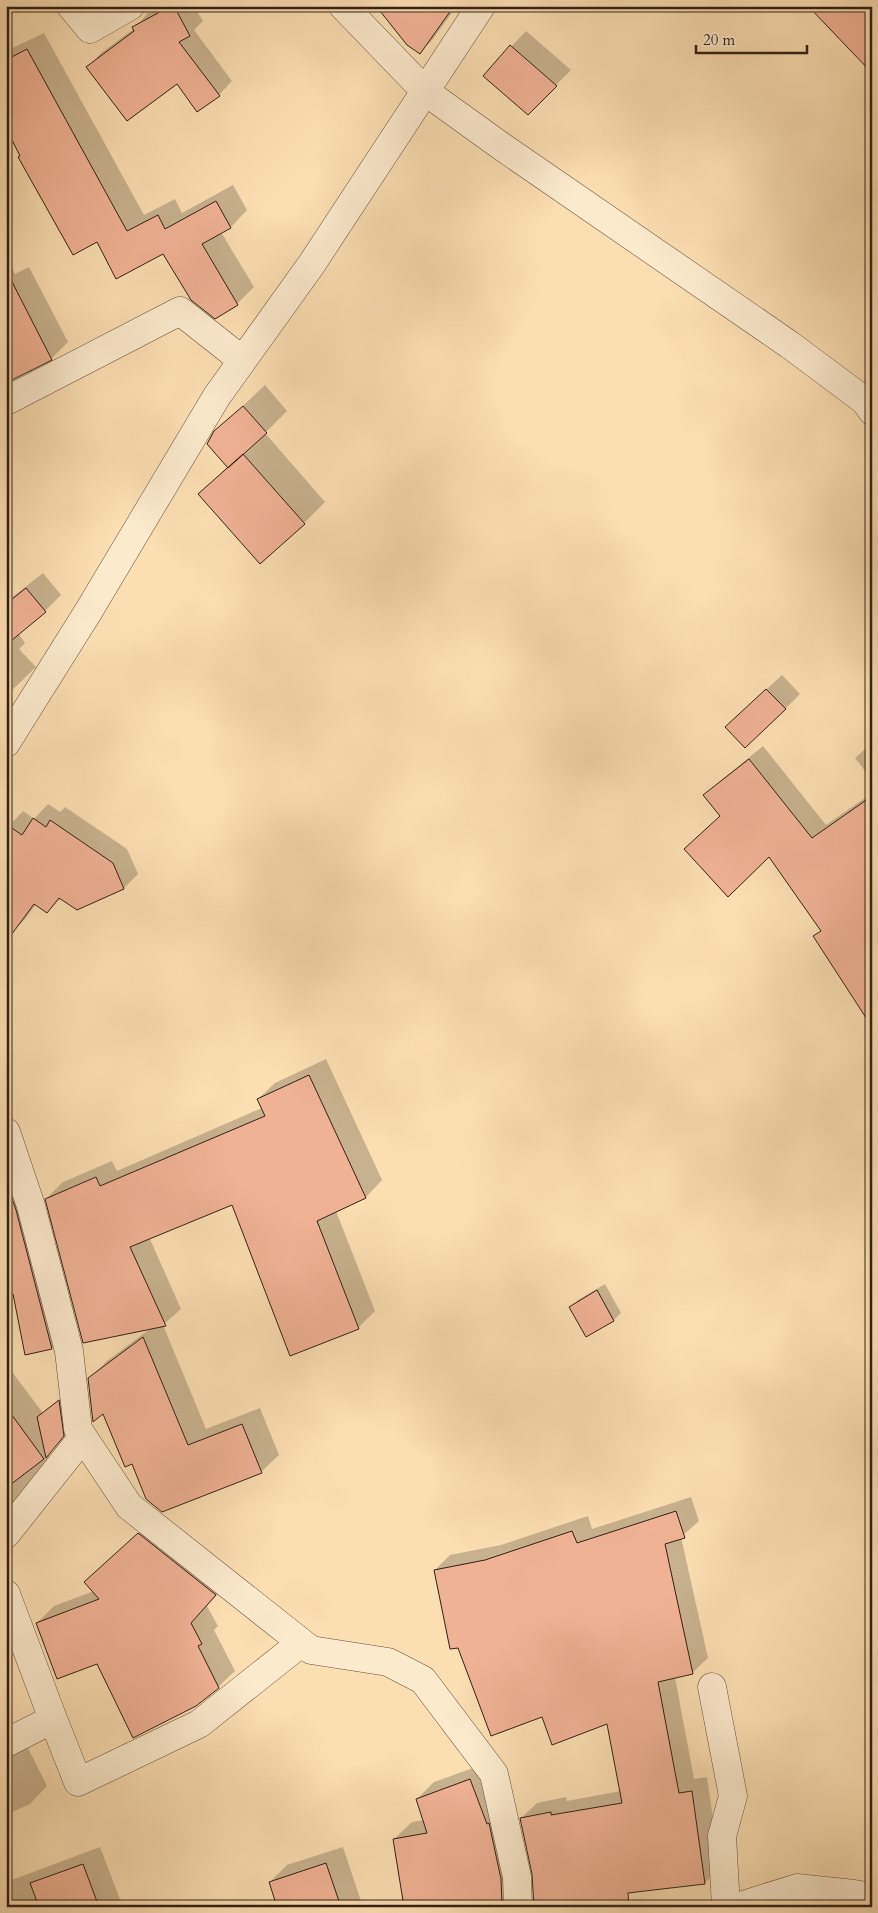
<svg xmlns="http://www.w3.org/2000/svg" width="878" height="1913" viewBox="0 0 878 1913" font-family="Cardo,serif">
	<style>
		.shadow { fill: #0003 }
		.building { fill: #f0b295; stroke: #332017 }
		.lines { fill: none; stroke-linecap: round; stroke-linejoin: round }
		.minor-casing { stroke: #65503e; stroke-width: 29 }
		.minor { stroke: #fceacd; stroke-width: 28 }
	</style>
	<rect width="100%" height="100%" fill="#fbdeb2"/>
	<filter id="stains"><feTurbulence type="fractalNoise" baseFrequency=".004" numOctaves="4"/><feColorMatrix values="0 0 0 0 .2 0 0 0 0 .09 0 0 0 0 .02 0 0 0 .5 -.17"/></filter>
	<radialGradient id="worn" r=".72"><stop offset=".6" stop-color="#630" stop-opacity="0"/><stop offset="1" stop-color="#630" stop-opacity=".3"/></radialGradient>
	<path class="shadow" d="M 162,6 L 194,6 L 203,21 L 194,30 L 232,81 L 219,95 L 177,83 L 88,67 L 101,53 L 135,28 L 147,14 Z
		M 378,6 L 457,6 L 433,39 L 420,53 Z
		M 526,31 L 571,70 L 528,113 L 485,75 Z
		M 44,33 L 144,215 L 175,199 L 182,213 L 233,185 L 247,210 L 231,227 L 221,232 L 254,287 L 237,304 L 164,252 L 97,240 L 21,155 L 6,125 L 6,51 Z
		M 6,255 L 15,274 L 29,267 L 68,342 L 51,359 L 6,382 Z
		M 265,385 L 287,411 L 265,433 L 325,502 L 304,523 L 200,494 L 228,466 L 215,432 Z
		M 43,573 L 61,595 L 45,611 L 18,633 L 25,643 L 19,649 L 36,667 L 6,696 L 6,602 Z
		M 782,675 L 800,694 L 785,709 L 742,712 Z
		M 872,743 L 872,780 L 855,758 Z
		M 763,746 L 826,825 L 872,793 L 872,1017 L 815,936 L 821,930 L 769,855 L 721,815 L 705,795 L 719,782 Z
		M 48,804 L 60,812 L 65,807 L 127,849 L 138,874 L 124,888 L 77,909 L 61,898 L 47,912 L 36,904 L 26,918 L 12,932 L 6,829 L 23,811 L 34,819 Z
		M 326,1059 L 382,1180 L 366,1197 L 336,1211 L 375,1311 L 358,1328 L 233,1204 L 149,1237 L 181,1309 L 163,1325 L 206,1429 L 260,1408 L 279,1455 L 261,1472 L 133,1463 L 89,1379 L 107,1361 L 151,1328 L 46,1199 L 63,1182 L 112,1161 L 117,1171 L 262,1108 L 258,1099 L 275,1083 Z
		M 6,1132 L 70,1329 L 52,1348 L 26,1353 L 13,1292 L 6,1297 Z
		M 605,1284 L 621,1313 L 614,1320 L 586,1335 L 571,1307 L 578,1300 Z
		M 6,1364 L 43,1413 L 74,1387 L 79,1420 L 48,1454 L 50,1456 L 6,1520 Z
		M 691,1497 L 699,1521 L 681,1537 L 708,1658 L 692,1673 L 675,1677 L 694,1779 L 707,1777 L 720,1867 L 705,1883 L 534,1873 L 521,1818 L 537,1803 L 566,1797 L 567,1801 L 621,1791 L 608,1722 L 543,1715 L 435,1570 L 450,1555 L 501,1545 L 588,1516 L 592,1529 Z
		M 156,1517 L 232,1578 L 207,1606 L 218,1626 L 214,1630 L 235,1671 L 218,1687 L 98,1662 L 37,1623 L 54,1606 L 94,1591 L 86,1582 Z
		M 27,1746 L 47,1786 L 30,1804 L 6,1815 L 6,1757 Z
		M 487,1763 L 525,1907 L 406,1907 L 394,1839 L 412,1822 L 424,1820 L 417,1799 L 434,1782 Z
		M 100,1847 L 123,1907 L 6,1907 L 6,1876 L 9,1881 Z
		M 343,1847 L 363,1907 L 278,1907 L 270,1882 L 287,1865 Z
		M 872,1895 L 872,1907 L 757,1907 L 773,1902 Z"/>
	<path class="building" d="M 171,6 L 174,6 L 190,36 L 179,42 L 220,96 L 197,112 L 177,84 L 127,121 L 86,67 L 134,31 L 132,27 Z
		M 376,6 L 454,6 L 420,54 L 407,45 Z
		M 808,6 L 872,6 L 872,73 Z
		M 510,45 L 557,86 L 528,115 L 483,76 Z
		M 27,49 L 127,231 L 158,215 L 165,229 L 216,201 L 231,228 L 202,244 L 238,305 L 215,319 L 191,300 L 163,254 L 116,279 L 97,242 L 73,255 L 18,157 L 20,156 L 6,128 L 6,60 Z
		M 6,270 L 52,360 L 6,383 Z
		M 243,406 L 267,433 L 228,468 L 207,444 L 214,431 Z
		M 243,454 L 305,524 L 260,564 L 198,494 Z
		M 26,588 L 46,612 L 6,645 L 6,604 Z
		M 766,689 L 786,709 L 745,748 L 725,727 Z
		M 749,759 L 812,838 L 872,796 L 872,1027 L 813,936 L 821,931 L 769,857 L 728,897 L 684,849 L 720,816 L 703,795 Z
		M 33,818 L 46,827 L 50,820 L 113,863 L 124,889 L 77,910 L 59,898 L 47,913 L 34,904 L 6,942 L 6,824 L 22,835 Z
		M 309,1075 L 366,1198 L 317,1221 L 359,1329 L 290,1356 L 232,1205 L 130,1247 L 166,1326 L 83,1343 L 45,1199 L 96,1177 L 100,1186 L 265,1116 L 257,1099 Z
		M 6,1182 L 16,1210 L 52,1349 L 25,1355 L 13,1294 L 6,1298 Z
		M 597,1290 L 614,1321 L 586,1337 L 569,1307 Z
		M 143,1337 L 188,1445 L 242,1424 L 262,1473 L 162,1512 L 146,1499 L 132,1464 L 125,1467 L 103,1414 L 93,1422 L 88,1378 Z
		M 59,1400 L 64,1436 L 46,1458 L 37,1417 Z
		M 6,1407 L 44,1459 L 6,1488 Z
		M 676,1511 L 685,1538 L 665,1544 L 693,1674 L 658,1682 L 679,1793 L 692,1791 L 705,1884 L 628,1893 L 629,1907 L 534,1907 L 532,1874 L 520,1818 L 551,1812 L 551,1815 L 622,1803 L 607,1724 L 552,1745 L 542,1717 L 491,1736 L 458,1648 L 450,1649 L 434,1570 L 485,1560 L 572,1531 L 577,1543 Z
		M 138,1533 L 216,1595 L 191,1623 L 202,1644 L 198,1646 L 219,1688 L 196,1706 L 133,1738 L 97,1664 L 57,1679 L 36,1623 L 99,1599 L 84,1582 Z
		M 470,1779 L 487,1824 L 489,1823 L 501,1879 L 502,1907 L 404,1907 L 393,1839 L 427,1833 L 416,1799 Z
		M 326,1863 L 341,1907 L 277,1907 L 269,1882 Z
		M 83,1864 L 99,1907 L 39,1907 L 30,1883 Z"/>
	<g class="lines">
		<g class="minor-casing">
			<path id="minor" d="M 71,6 L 90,29 L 130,6
				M 343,6 L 426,92 L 501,146 L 790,345 L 865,401 L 872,411
				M 6,401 L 180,311 L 242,360
				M 6,743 L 88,612 L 217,396 L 311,265 L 481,6
				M 6,1132 L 31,1206 L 69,1351 L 78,1429 L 83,1437 L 129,1506 L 311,1650 L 388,1662 L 423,1680 L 494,1774 L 517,1877 L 518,1907
				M 6,1534 L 83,1437
				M 6,1594 L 53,1719
				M 712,1687 L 733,1796 L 722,1836 L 726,1907
				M 6,1743 L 53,1719 L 78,1782 L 199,1724 L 301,1643
				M 737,1907 L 797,1888 L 854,1894 L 872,1897"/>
		</g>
		<use href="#minor" class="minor"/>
	</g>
	<rect width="878" height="1913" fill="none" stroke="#fbdeb2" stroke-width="25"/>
	<rect x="8" y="8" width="863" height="1898" fill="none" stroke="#332017" stroke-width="2.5"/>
	<rect x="12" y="12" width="853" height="1888" fill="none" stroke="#332017"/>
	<path d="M696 45v8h111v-8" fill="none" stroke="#332017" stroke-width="2.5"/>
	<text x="703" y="45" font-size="15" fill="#332017" stroke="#fceacd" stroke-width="4" paint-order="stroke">20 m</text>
	<rect width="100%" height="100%" filter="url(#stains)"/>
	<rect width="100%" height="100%" fill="url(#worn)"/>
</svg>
